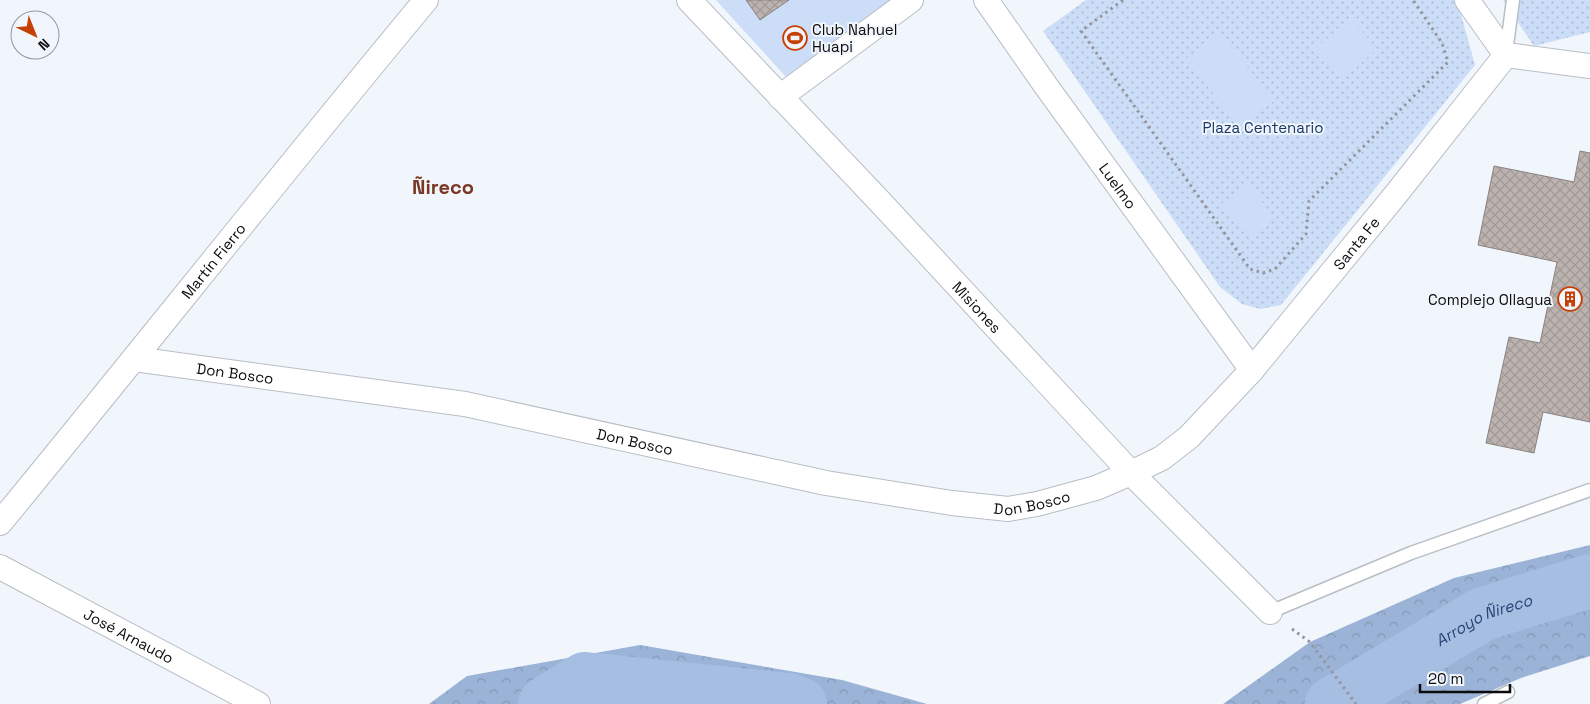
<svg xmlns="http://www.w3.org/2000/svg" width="1590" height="704" viewBox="0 0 1590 704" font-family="'Space Grotesk',sans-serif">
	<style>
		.forest { fill: url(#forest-crowns) }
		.park { fill: url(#park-dots) }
		.pitch { fill: #ccddf7 }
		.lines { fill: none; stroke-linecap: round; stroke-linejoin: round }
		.river { stroke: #a5bee2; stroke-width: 54 }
		.building { fill: url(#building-cross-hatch); stroke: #8a827f }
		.service-casing { stroke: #b9bec5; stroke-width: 15 }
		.minor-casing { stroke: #b9bec5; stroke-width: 26 }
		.path { stroke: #94969b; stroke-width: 3; stroke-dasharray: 2.5 4; stroke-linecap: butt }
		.service { stroke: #fff; stroke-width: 12 }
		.minor { stroke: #fff; stroke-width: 24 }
		.labels { text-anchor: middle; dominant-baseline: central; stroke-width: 4; stroke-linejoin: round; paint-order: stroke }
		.poi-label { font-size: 15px; fill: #0b0c0e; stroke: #f1f5fc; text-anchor: start }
		.park-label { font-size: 15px; fill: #173764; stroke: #f1f5fc }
		.street-label { font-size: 15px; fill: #0b0c0e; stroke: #f1f5fc }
		.water-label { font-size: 16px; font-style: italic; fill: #264675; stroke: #f1f5fc }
		.district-label { font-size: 20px; font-weight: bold; fill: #7a3722; stroke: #f1f5fc }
	</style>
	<defs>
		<pattern id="forest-crowns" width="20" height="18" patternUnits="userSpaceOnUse" patternTransform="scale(1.25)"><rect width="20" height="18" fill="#9bb3d7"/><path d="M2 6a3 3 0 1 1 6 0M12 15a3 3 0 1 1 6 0" fill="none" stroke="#8499b7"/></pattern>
		<pattern id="park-dots" width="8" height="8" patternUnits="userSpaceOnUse" patternTransform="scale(1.25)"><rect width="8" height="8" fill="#ccddf7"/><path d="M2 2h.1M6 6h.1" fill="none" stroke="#aebcd3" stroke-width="1.8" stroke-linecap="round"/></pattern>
		<pattern id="building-cross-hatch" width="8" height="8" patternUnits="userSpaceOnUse" patternTransform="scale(1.25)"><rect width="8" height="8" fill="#bcb3b0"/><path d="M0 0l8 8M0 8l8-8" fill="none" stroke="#a09996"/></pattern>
	</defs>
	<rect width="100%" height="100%" fill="#f1f5fc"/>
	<path class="forest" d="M 1590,545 L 1590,656 L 1521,678 L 1460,704 L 1223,704 L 1310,642 L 1454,578 Z
		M 640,645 L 842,680 L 927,704 L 429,704 L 467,676 Z"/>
	<path class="park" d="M 1086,0 L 1457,0 L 1475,65 L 1281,305 L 1260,309 L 1242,304 L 1220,287 L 1043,31 Z
		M 1503,0 L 1590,0 L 1590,32 L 1534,46 Z"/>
	<path class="pitch" d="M 716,0 L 891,0 L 786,77 Z
		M 1350,18 L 1377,49 L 1342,80 L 1315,49 Z
		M 1220,32 L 1274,101 L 1240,127 L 1186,59 Z
		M 1248,183 L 1274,218 L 1248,237 L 1222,203 Z"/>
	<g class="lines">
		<g class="river">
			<path d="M 545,704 L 585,679 L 789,700 L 800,704"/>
			<path id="s1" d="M 1332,704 L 1483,614 L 1590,581"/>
		</g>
	</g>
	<path class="building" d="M 746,0 L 789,0 L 760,20 Z
		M 1580,151 L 1590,153 L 1590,422 L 1543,412 L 1534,453 L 1486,443 L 1509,337 L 1540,343 L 1557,262 L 1478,245 L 1494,166 L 1574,182 Z"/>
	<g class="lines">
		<g class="service-casing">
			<path id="service" d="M 1506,53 L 1513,0
				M 1270,612 L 1411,553 L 1590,490
				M 1484,704 L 1508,692"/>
		</g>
		<g class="minor-casing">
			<g id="minor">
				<path id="s2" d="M 689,0 L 883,205 L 1131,473 L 1270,612"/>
				<path id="s3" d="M 986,0 L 1046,86 L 1252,370"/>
				<path d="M 1467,0 L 1506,55"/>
				<path d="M 1506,55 L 1590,66"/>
				<path d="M 780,97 L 911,0"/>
				<path id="s4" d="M 134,359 L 465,404 L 826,483 L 952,503 L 1008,509 L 1037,504 L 1096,488 L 1131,473 L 1162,458 L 1189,437 L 1252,370 L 1397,193 L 1506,55"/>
				<path id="s5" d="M 0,523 C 143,349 282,173 426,0"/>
				<path id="s6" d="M 0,567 L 258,704"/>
			</g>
		</g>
		<path class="path" d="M 1123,0 L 1081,31 L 1250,269 L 1263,273 L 1275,269 L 1306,234 L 1309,201 L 1448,62 L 1442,43 L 1413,0
			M 1292,629 L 1310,642 L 1356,704"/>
		<use href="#service" class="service"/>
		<use href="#minor" class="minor"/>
	</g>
	<defs>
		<g id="stadium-ring" transform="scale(1.25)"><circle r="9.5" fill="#f1f5fc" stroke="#c63f03" stroke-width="1.5"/><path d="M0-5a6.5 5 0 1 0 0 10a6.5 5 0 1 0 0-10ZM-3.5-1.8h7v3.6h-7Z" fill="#c63f03"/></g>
		<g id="building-ring" transform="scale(1.25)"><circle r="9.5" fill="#f1f5fc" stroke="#c63f03" stroke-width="1.5"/><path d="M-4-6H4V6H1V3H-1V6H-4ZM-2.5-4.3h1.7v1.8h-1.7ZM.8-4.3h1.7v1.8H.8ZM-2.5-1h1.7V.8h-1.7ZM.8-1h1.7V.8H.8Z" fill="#c63f03"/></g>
	</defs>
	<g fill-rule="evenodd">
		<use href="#stadium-ring" x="795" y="38"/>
		<use href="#building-ring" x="1570" y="299"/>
	</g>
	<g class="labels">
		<g class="poi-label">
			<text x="812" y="29">Club Nahuel<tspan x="812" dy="17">Huapi</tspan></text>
			<text x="1552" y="299" text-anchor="end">Complejo Ollagua</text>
		</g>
		<g class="park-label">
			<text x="1263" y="127">Plaza Centenario</text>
		</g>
		<g class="street-label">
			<text stroke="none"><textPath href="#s3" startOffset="228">Luelmo</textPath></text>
			<text stroke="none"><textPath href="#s4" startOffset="1341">Santa Fe</textPath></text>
			<text stroke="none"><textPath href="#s5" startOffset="338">Martín Fierro</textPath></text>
			<text stroke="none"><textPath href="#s2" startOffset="421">Misiones</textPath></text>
			<text stroke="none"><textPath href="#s4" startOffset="102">Don Bosco</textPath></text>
			<text stroke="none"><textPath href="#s4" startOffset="508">Don Bosco</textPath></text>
			<text stroke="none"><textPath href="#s4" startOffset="912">Don Bosco</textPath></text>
			<text stroke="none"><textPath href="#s6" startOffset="146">José Arnaudo</textPath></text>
		</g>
		<g class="water-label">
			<text stroke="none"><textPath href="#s1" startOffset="174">Arroyo Ñireco</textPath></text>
		</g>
		<g class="district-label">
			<text x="443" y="187">Ñireco</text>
		</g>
	</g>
	<g transform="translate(35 35) rotate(137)"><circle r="24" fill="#f1f5fc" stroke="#95989d"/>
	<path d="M0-4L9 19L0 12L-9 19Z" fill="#c63f03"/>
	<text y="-8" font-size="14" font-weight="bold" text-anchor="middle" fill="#0b0c0e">N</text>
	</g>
	<path d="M1420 684v8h90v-8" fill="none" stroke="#0b0c0e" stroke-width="2.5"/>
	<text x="1428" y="684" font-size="15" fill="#0b0c0e" stroke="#f1f5fc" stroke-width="4" paint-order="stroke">20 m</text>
</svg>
